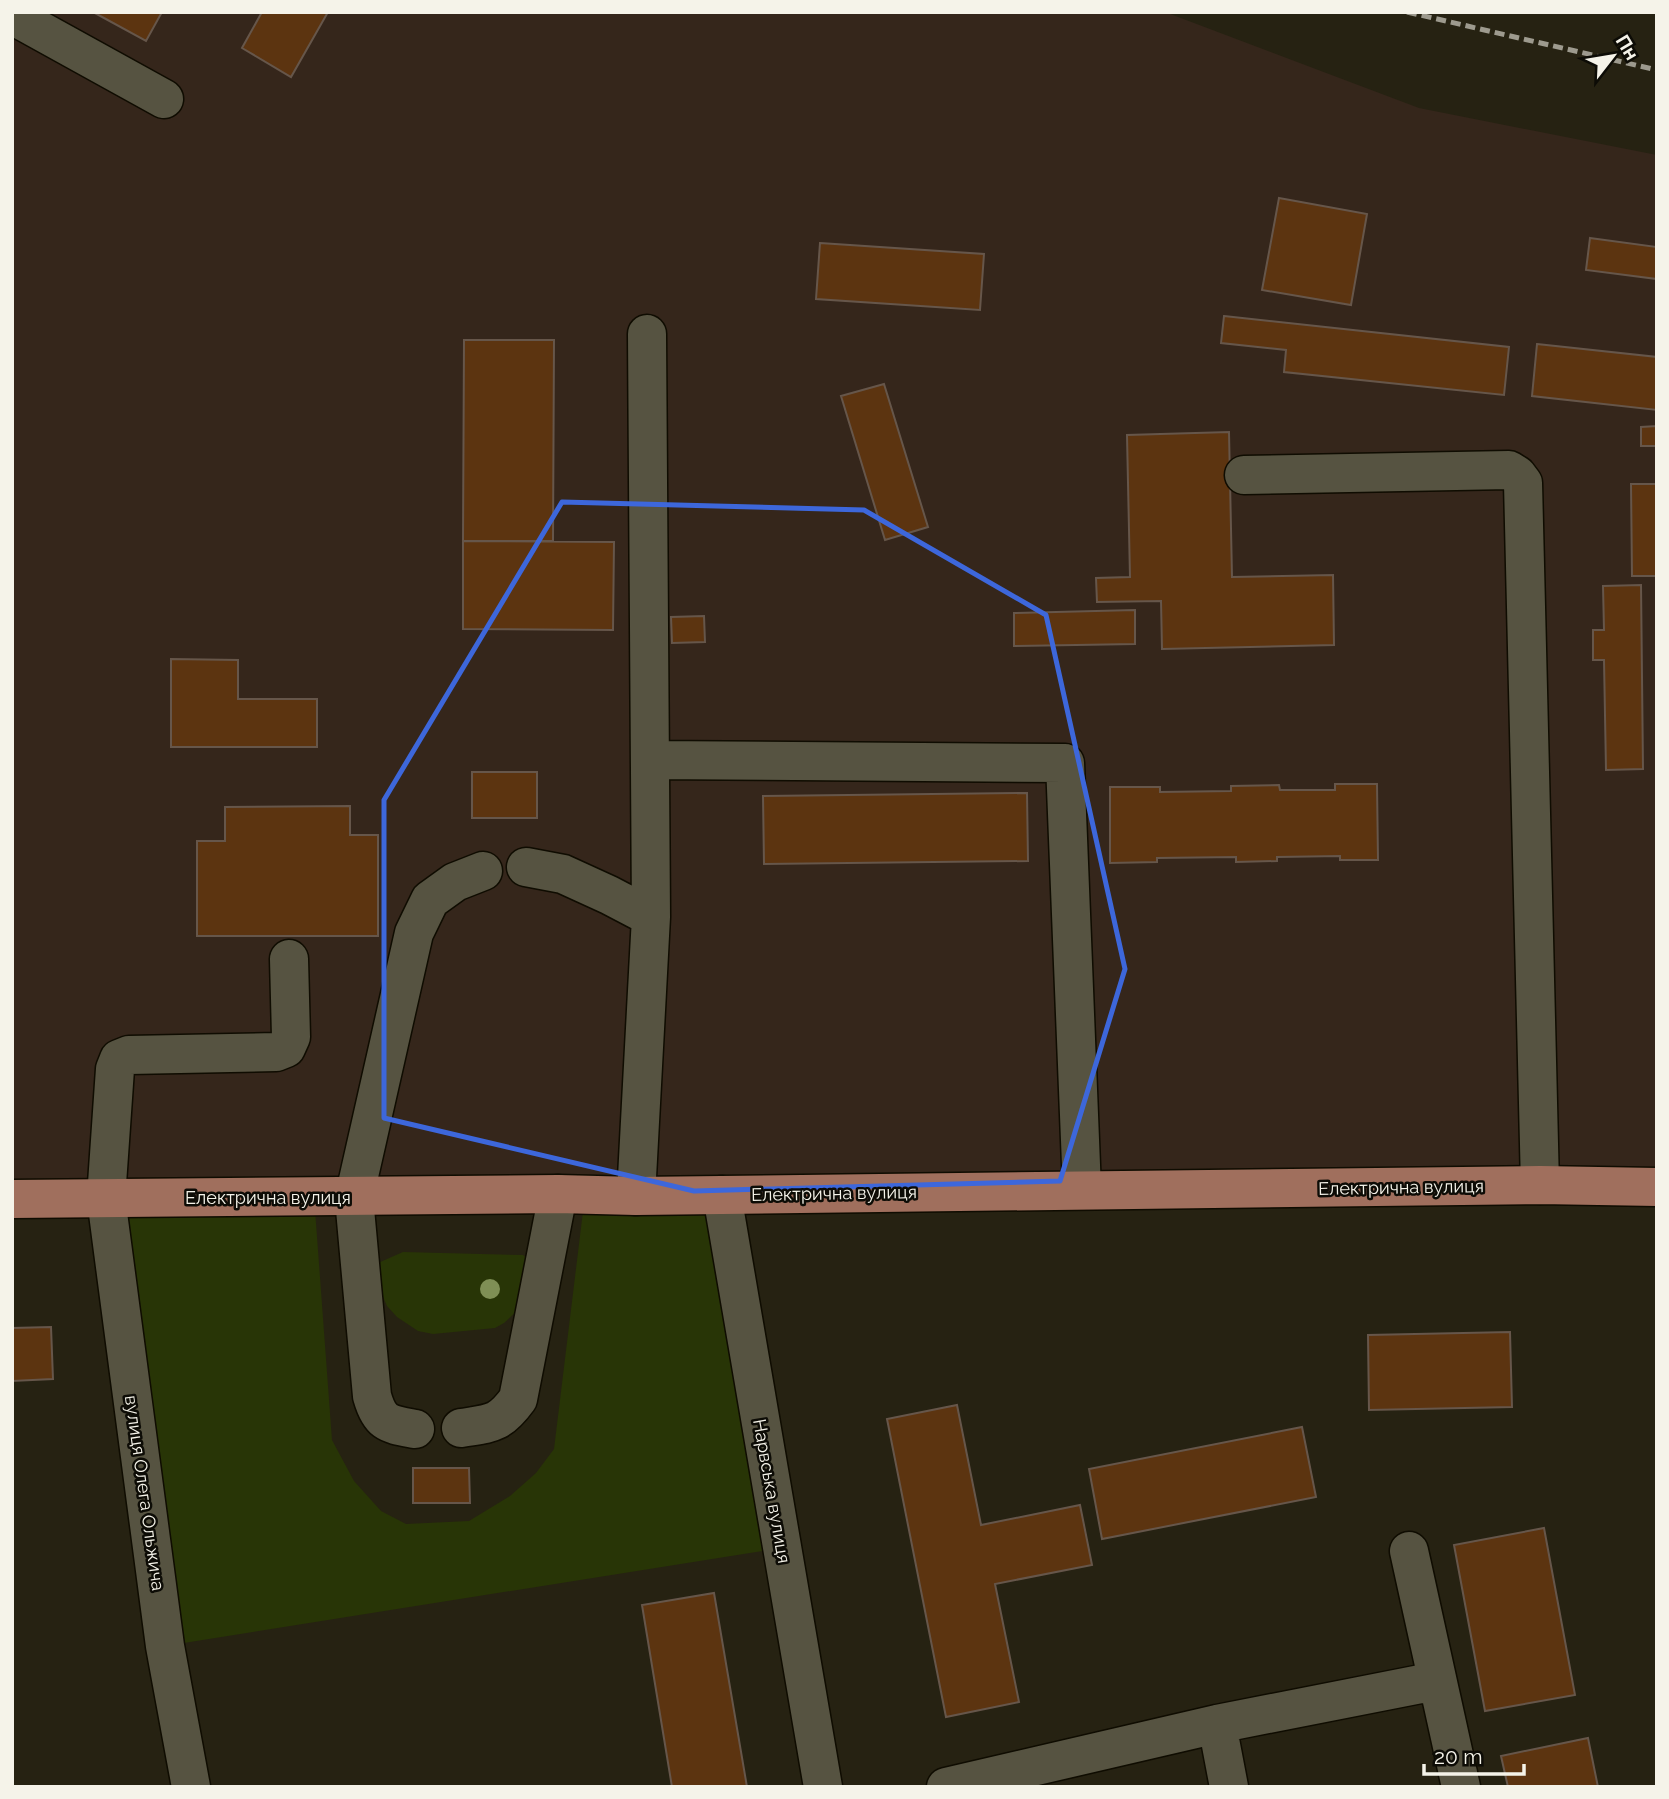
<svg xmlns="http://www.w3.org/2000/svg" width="1669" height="1799" viewBox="0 0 1669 1799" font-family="Raleway,sans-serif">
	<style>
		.industrial { fill: #35261b }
		.green { fill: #283506 }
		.building { fill: #5c3410; stroke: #66564a; stroke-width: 2 }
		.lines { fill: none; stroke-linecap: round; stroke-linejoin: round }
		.minor-casing { stroke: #0f0c01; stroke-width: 41 }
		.major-casing { stroke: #0f0c01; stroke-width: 41 }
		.minor { stroke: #565341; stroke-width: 38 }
		.major { stroke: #a06f5d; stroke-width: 38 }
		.rail { stroke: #9d9a8e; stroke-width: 5; stroke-dasharray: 10 5; stroke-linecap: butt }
		.tree { fill: #7f8f55 }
		.marked { fill: none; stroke: #3d67db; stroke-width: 5; stroke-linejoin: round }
		.labels { text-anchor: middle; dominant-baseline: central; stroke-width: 5; stroke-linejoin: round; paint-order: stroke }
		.street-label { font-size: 18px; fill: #f5f3e9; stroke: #0d0c06 }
	</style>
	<rect width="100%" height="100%" fill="#262212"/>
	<path class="industrial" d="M 12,12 L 1165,12 L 1419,108 L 1657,155 L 1657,1187 L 12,1199 Z"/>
	<path class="green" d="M 585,1195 L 722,1195 L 781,1548 L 165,1646 L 106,1198 L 314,1196 L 332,1440 L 354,1481 L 381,1511 L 406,1524 L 469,1521 L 510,1496 L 536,1473 L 554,1449 Z
		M 403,1252 L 523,1255 L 529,1260 L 519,1309 L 504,1323 L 495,1328 L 433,1334 L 418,1331 L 397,1317 L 387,1306 L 377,1283 L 378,1263 Z"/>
	<path class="building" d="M 93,12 L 162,12 L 146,41 Z
		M 262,12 L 328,12 L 291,77 L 242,48 Z
		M 1279,198 L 1367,214 L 1351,305 L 1262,290 Z
		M 1590,238 L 1657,247 L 1657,279 L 1586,270 Z
		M 820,243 L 984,254 L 980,310 L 816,299 Z
		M 1224,316 L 1509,347 L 1504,395 L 1284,372 L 1286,350 L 1221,343 Z
		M 464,340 L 554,340 L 553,541 L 463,541 Z
		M 1537,344 L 1657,357 L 1657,410 L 1532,396 Z
		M 884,384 L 928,527 L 885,540 L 841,396 Z
		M 1657,426 L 1657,446 L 1641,446 L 1641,427 Z
		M 1229,432 L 1232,577 L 1333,575 L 1334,645 L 1162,649 L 1161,601 L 1097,602 L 1096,578 L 1130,577 L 1127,435 Z
		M 1631,484 L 1657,484 L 1657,576 L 1632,576 Z
		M 463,541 L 614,542 L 613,630 L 463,629 Z
		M 1641,585 L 1643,769 L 1606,770 L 1604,660 L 1593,660 L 1593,630 L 1604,630 L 1603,586 Z
		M 1135,610 L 1135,644 L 1014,646 L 1014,613 Z
		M 704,616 L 705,642 L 672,643 L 671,617 Z
		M 171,659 L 238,660 L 238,699 L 317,699 L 317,747 L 171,747 Z
		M 472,772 L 537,772 L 537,818 L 472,818 Z
		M 1335,784 L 1377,784 L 1378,860 L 1340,860 L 1340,856 L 1277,857 L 1277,861 L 1236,862 L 1236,857 L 1157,858 L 1157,862 L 1110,863 L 1110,787 L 1160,787 L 1160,792 L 1231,791 L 1231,786 L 1279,785 L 1280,790 L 1335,790 Z
		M 1027,793 L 1028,861 L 764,864 L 763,796 Z
		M 350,806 L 350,835 L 378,835 L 378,936 L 197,936 L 197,841 L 225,841 L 225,807 Z
		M 51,1327 L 53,1379 L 12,1381 L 12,1328 Z
		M 1510,1332 L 1512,1407 L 1369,1410 L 1368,1335 Z
		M 957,1405 L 981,1525 L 1080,1505 L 1092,1565 L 995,1584 L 1019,1702 L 946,1717 L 887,1419 Z
		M 1302,1427 L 1316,1497 L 1102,1539 L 1089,1469 Z
		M 413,1468 L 469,1468 L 470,1503 L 413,1503 Z
		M 1544,1528 L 1575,1695 L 1485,1711 L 1454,1545 Z
		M 714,1593 L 747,1787 L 672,1787 L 642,1605 Z
		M 1588,1738 L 1598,1787 L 1508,1787 L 1501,1756 Z"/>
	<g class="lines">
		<g class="minor-casing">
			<path id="minor" d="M 12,15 L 164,99
				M 1244,475 L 1509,470 L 1517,475 L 1523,483 L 1540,1185
				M 650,760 L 1065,763 L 1082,1190
				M 526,867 L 563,874 L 609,895 L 651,917
				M 722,1195 L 823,1787
				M 636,1196 L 651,917 L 647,334
				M 461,1428 C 491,1423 499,1425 518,1399 L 558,1194
				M 415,1429 C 388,1424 380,1424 372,1396 L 354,1198 L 414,933 L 430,900 L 455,882 L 483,871
				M 1409,1551 L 1461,1787
				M 1217,1724 L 1229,1787
				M 191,1787 L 165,1646 L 106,1198 L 115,1069 L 119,1059 L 129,1055 L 276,1052 L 286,1048 L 291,1037 L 289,959
				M 946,1787 L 1217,1724 L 1436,1681"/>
		</g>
		<g class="major-casing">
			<path id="major" d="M 12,1199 L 558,1194 L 636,1196 L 1540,1185 L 1657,1187"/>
		</g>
		<use href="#minor" class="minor"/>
		<use href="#major" class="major"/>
		<path class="rail" d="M 1407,12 L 1657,70"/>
	</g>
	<circle class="tree" cx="490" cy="1289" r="10"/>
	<path class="marked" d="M 562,502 L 864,510 L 1046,615 L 1125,969 L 1060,1181 L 694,1191 L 384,1118 L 384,800 Z"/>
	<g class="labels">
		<g class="street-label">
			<text transform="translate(1401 1187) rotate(-1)">Електрична вулиця</text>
			<text transform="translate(834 1193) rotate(-1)">Електрична вулиця</text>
			<text x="268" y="1197">Електрична вулиця</text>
			<text transform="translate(772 1491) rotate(80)">Нарвська вулиця</text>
			<text transform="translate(145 1493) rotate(82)">вулиця Олега Ольжича</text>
		</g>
	</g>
	<rect width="1669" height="1799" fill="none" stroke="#f5f3e9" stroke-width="28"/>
	<g transform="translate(1613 56) rotate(59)" stroke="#0d0c06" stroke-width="5" paint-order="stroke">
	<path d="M0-5L12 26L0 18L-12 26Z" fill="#f5f3e9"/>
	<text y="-10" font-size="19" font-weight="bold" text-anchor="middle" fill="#f5f3e9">Пн</text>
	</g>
	<path d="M1424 1764v10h100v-10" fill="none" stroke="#f5f3e9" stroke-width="3.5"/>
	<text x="1434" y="1764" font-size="21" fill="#f5f3e9" stroke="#0d0c06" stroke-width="5" paint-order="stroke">20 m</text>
</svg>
